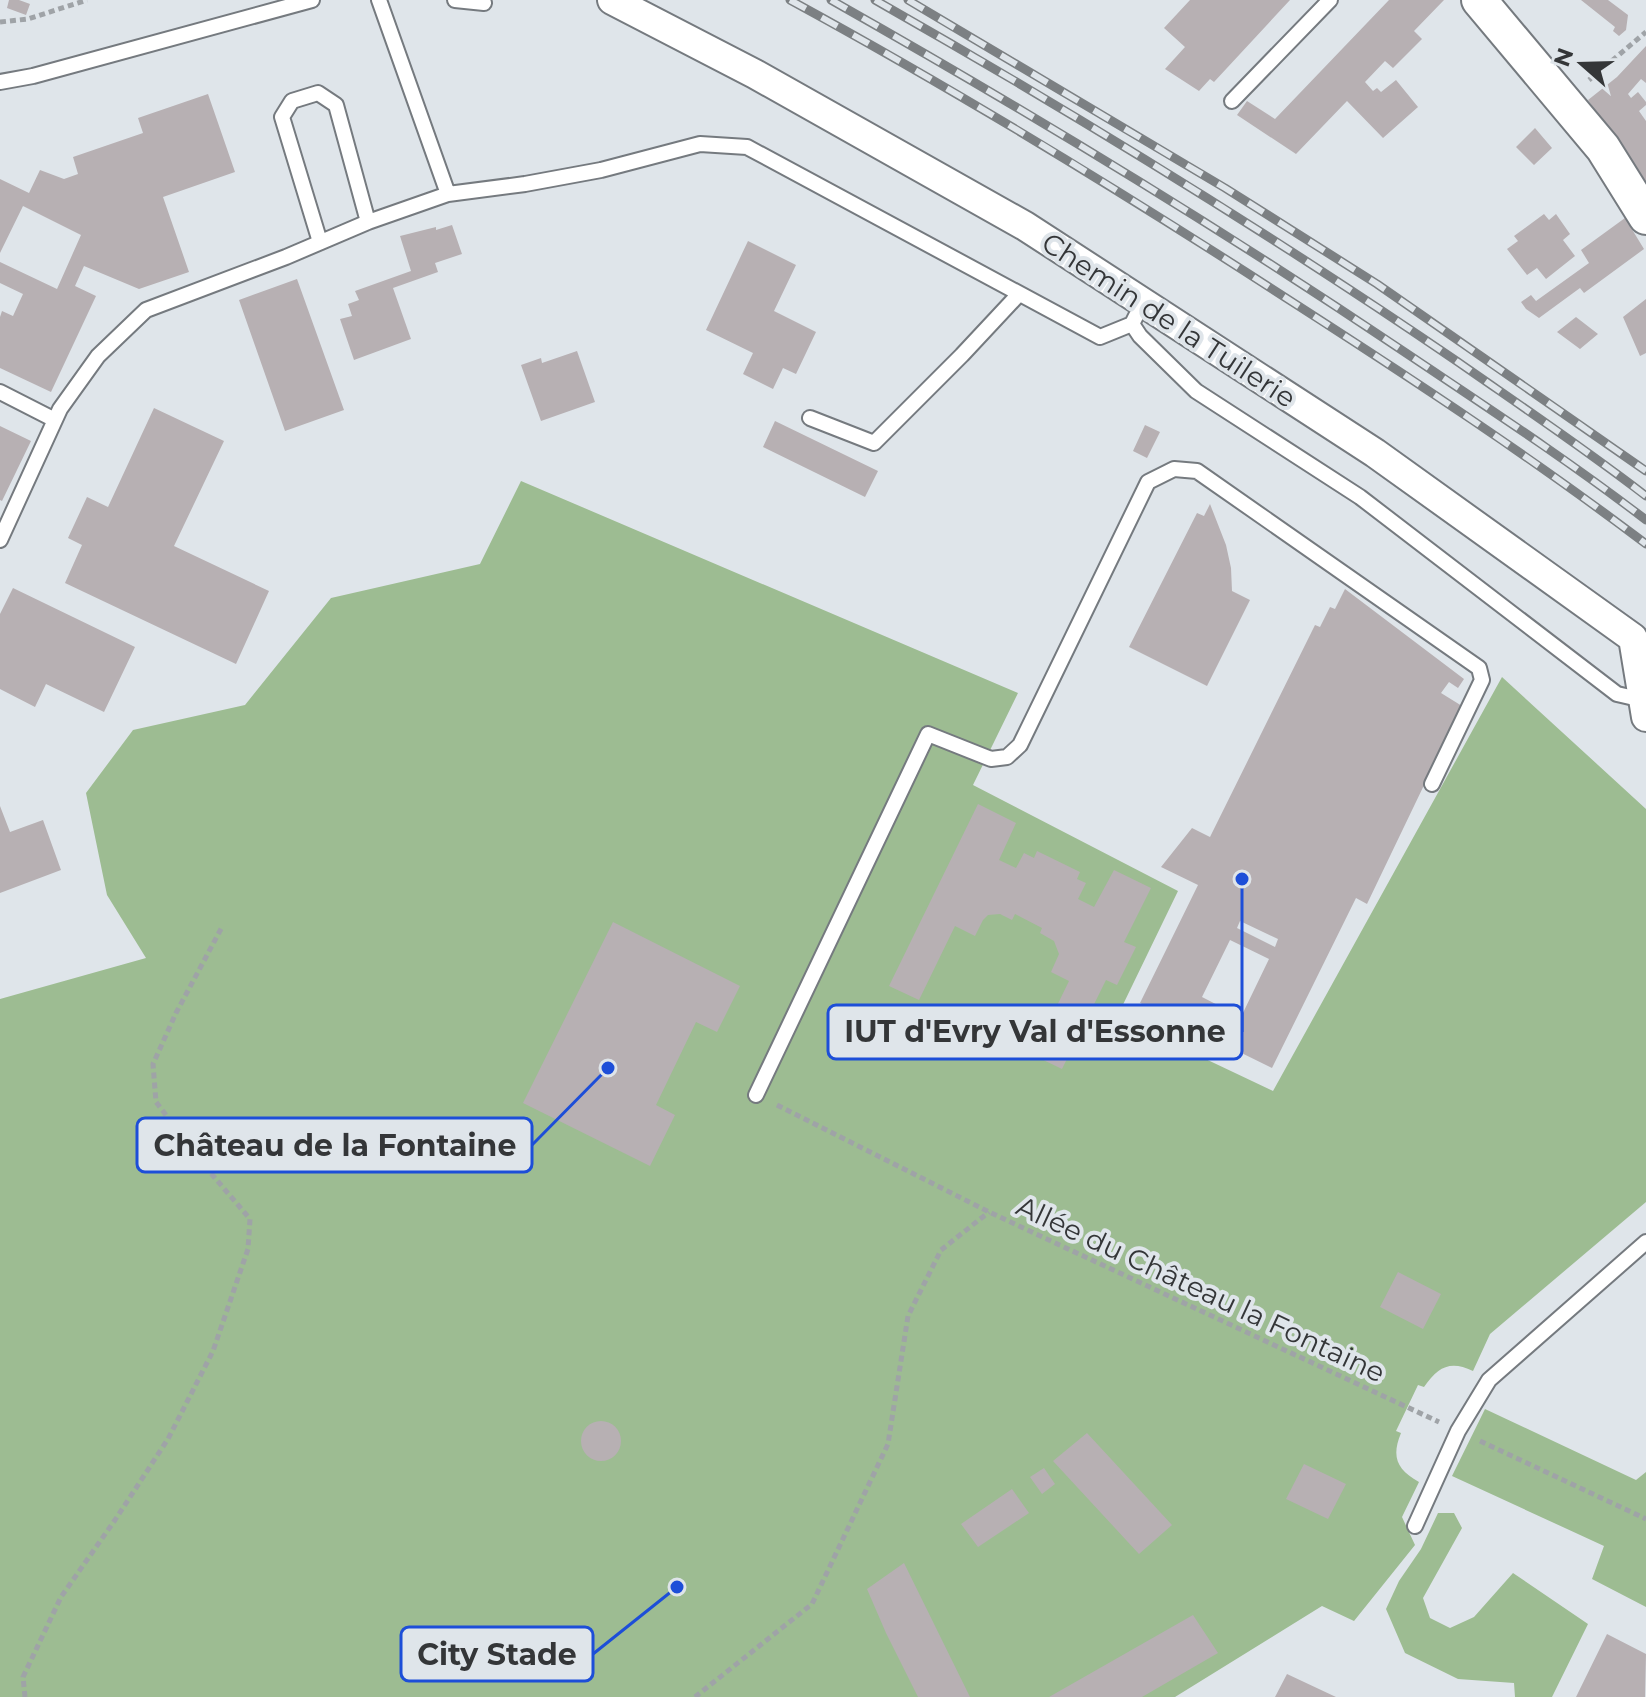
<svg xmlns="http://www.w3.org/2000/svg" width="1646" height="1697" viewBox="0 0 1646 1697" font-family="Montserrat,sans-serif">
	<style>
		.green { fill: #9dbc92 }
		.building { fill: #b7b0b3; fill-rule: evenodd }
		.lines { fill: none; stroke-linecap: round; stroke-linejoin: round }
		.service-casing { stroke: #757a7f; stroke-width: 18 }
		.minor-casing { stroke: #757a7f; stroke-width: 32 }
		.tertiary-casing { stroke: #757a7f; stroke-width: 38 }
		.path { stroke: #9fa3a7; stroke-width: 5; stroke-dasharray: 6 4; stroke-linecap: butt }
		.service { stroke: #fff; stroke-width: 14 }
		.minor { stroke: #fff; stroke-width: 28 }
		.tertiary { stroke: #fff; stroke-width: 34 }
		.rail-casing { stroke: #7c8083; stroke-width: 9 }
		.rail { stroke: #dfe5ea; stroke-width: 6; stroke-dasharray: 18; stroke-linecap: butt }
		.labels { text-anchor: middle; dominant-baseline: central; stroke-width: 8; stroke-linejoin: round; paint-order: stroke }
		.street-label { font-size: 28px; fill: #343638; stroke: #dfe5ea }
		.leader { fill: none; stroke: #1d4ed8; stroke-width: 3 }
		.callout-dot { fill: #1d4ed8; stroke: #dfe5ea; stroke-width: 3 }
		.callout { fill: #dfe5ea; stroke: #1d4ed8; stroke-width: 3 }
		.callout-label { font-size: 30px; text-anchor: middle; font-weight: bold; fill: #343638 }
	</style>
	<rect width="100%" height="100%" fill="#dfe5ea"/>
	<path class="green" d="M 521,481 L 1018,693 L 973,785 L 1178,891 L 1117,1017 L 1273,1091 L 1502,677 L 1646,809 L 1646,1202 L 1490,1334 L 1473,1371 C 1450,1360 1438,1367 1424,1387 L 1418,1385 L 1396,1431 L 1401,1433 C 1391,1457 1397,1470 1419,1482 L 1402,1517 L 1415,1545 L 1354,1621 L 1322,1606 L 1175,1697 L 0,1697 L 0,999 L 146,958 L 107,895 L 86,793 L 133,730 L 245,705 L 331,598 L 480,564 Z
		M 1485,1409 L 1636,1480 L 1646,1472 L 1646,1607 L 1592,1579 L 1604,1546 L 1452,1476 Z
		M 1438,1513 L 1454,1513 L 1462,1528 L 1423,1598 L 1430,1618 L 1450,1628 L 1474,1617 L 1513,1573 L 1588,1624 L 1552,1697 L 1515,1697 L 1514,1683 L 1458,1679 L 1405,1653 L 1386,1609 L 1399,1581 L 1421,1549 Z"/>
	<path class="building" d="M 9,0 L 19,0 L 30,4 L 26,15 L 7,8 Z
		M 1190,0 L 1290,0 L 1214,82 L 1210,79 L 1199,91 L 1165,69 L 1185,47 L 1164,28 Z
		M 1389,0 L 1444,0 L 1414,31 L 1422,39 L 1393,68 L 1385,61 L 1365,82 L 1373,91 L 1377,88 L 1381,92 L 1396,80 L 1418,107 L 1383,138 L 1347,101 L 1296,154 L 1237,115 L 1247,101 L 1275,119 Z
		M 1581,0 L 1608,0 L 1628,15 L 1626,30 L 1619,36 L 1613,31 L 1615,27 Z
		M 1646,46 L 1646,83 L 1641,79 L 1628,94 L 1631,98 L 1638,92 L 1646,102 L 1646,105 L 1639,111 L 1646,121 L 1646,185 L 1588,100 L 1617,77 Z
		M 208,94 L 235,172 L 163,197 L 189,272 L 139,289 L 84,266 L 75,286 L 96,296 L 51,392 L 0,368 L 0,317 L 2,311 L 13,316 L 23,294 L 0,283 L 0,262 L 57,289 L 81,235 L 23,206 L 0,253 L 0,179 L 29,193 L 40,170 L 64,179 L 78,174 L 73,157 L 143,133 L 138,118 Z
		M 1535,128 L 1552,148 L 1534,165 L 1516,147 Z
		M 1544,214 L 1549,220 L 1556,214 L 1570,234 L 1563,240 L 1575,256 L 1546,279 L 1537,268 L 1527,275 L 1507,249 L 1518,241 L 1514,236 Z
		M 1625,218 L 1644,249 L 1584,293 L 1580,288 L 1539,318 L 1526,309 L 1521,302 L 1531,295 L 1536,301 L 1589,263 L 1581,250 Z
		M 452,225 L 462,254 L 435,263 L 438,272 L 393,288 L 411,339 L 354,360 L 340,319 L 352,316 L 348,304 L 359,300 L 355,291 L 411,271 L 400,236 L 436,227 L 436,230 Z
		M 748,241 L 796,265 L 774,311 L 816,332 L 796,374 L 783,368 L 773,389 L 743,374 L 753,353 L 706,330 Z
		M 297,279 L 344,410 L 285,431 L 239,300 Z
		M 1646,299 L 1646,353 L 1640,356 L 1623,317 Z
		M 1576,317 L 1598,334 L 1580,349 L 1557,332 Z
		M 577,351 L 595,402 L 541,421 L 521,365 L 541,358 L 542,363 Z
		M 154,408 L 224,441 L 174,546 L 269,591 L 236,664 L 65,583 L 82,545 L 68,538 L 87,497 L 108,507 Z
		M 775,421 L 878,471 L 865,497 L 763,447 Z
		M 1145,425 L 1160,432 L 1147,458 L 1133,451 Z
		M 0,426 L 31,441 L 2,501 L 0,500 Z
		M 1210,504 L 1226,545 L 1231,568 L 1232,591 L 1250,600 L 1207,686 L 1129,647 L 1197,513 L 1204,516 Z
		M 13,588 L 135,647 L 104,712 L 46,684 L 35,707 L 0,689 L 0,614 Z
		M 1345,589 L 1464,679 L 1458,688 L 1449,682 L 1441,693 L 1462,706 L 1367,904 L 1356,898 L 1272,1068 L 1140,1003 L 1198,885 L 1161,867 L 1192,828 L 1210,837 L 1315,625 L 1320,627 L 1330,607 L 1335,609 ZM 1240,921 L 1278,939 L 1275,947 L 1237,928 ZM 1230,940 L 1269,959 L 1241,1017 L 1202,997 Z
		M 978,804 L 1016,823 L 999,860 L 1016,868 L 1024,853 L 1034,858 L 1037,851 L 1080,872 L 1077,879 L 1086,883 L 1078,899 L 1094,907 L 1114,870 L 1151,888 L 1124,942 L 1136,947 L 1117,985 L 1106,980 L 1062,1069 L 1033,1055 L 1069,981 L 1051,972 L 1059,954 L 1054,941 L 1040,933 L 1042,928 L 1015,914 L 1012,920 L 1000,914 L 988,915 L 983,920 L 975,936 L 955,926 L 919,1000 L 889,986 Z
		M 0,806 L 10,832 L 43,820 L 61,870 L 0,893 Z
		M 613,922 L 740,986 L 717,1032 L 696,1022 L 656,1105 L 675,1115 L 650,1166 L 523,1103 Z
		M 1398,1272 L 1441,1294 L 1423,1329 L 1380,1307 Z
		M581 1441a20 20 0 1 1 40 0a20 20 0 1 1-40 0Z
		M 1087,1433 L 1172,1525 L 1139,1554 L 1053,1461 Z
		M 1304,1464 L 1346,1484 L 1328,1519 L 1286,1499 Z
		M 1044,1468 L 1055,1484 L 1042,1494 L 1030,1477 Z
		M 1012,1489 L 1029,1513 L 978,1547 L 961,1524 Z
		M 904,1563 L 970,1697 L 918,1697 L 886,1633 L 867,1589 Z
		M 1193,1615 L 1218,1653 L 1142,1697 L 1049,1697 Z
		M 1607,1634 L 1646,1654 L 1645,1697 L 1576,1697 Z
		M 1287,1674 L 1336,1697 L 1275,1697 Z"/>
	<g class="lines">
		<g class="service-casing">
			<path id="service" d="M 379,0 L 448,194
				M 455,0 L 484,3
				M 0,82 L 33,76 L 312,0
				M 1232,101 L 1330,0
				M 320,242 L 282,117 L 292,101 L 318,93 L 336,105 L 368,222
				M 1136,316 L 1132,324 L 1140,336 L 1196,391 L 1360,497 L 1617,694 L 1643,700
				M 0,392 L 55,420
				M 810,418 L 874,443 L 962,355 L 1019,294
				M 0,540 L 60,409 L 98,356 L 146,310 L 286,257 L 368,222 L 448,194 L 525,184 L 601,170 L 700,144 L 747,147 L 1100,337 L 1132,324
				M 756,1095 L 928,734 L 991,759 L 1007,757 L 1020,745 L 1148,482 L 1174,469 L 1197,471 L 1479,668 L 1482,680 L 1432,784
				M 1415,1526 L 1458,1431 L 1489,1380 L 1646,1242"/>
		</g>
		<g class="minor-casing">
			<path id="minor" d="M 612,0 L 755,74 L 1025,226 L 1375,453 L 1633,638 L 1646,717"/>
		</g>
		<g class="tertiary-casing">
			<path id="tertiary" d="M 1479,0 L 1603,148 L 1646,217"/>
		</g>
		<path class="path" d="M 0,22 L 28,19 L 87,0
			M 1589,80 L 1646,32
			M 777,1105 L 989,1212 L 1439,1422
			M 1480,1441 L 1646,1519
			M 25,1697 L 23,1677 L 61,1597 L 115,1520 L 168,1439 L 213,1351 L 248,1249 L 250,1219 L 209,1171 L 156,1102 L 153,1064 L 176,1013 L 222,927
			M 695,1697 L 812,1604 L 888,1444 L 908,1316 L 941,1250 L 989,1212"/>
		<use href="#service" class="service"/>
		<use href="#minor" class="minor"/>
		<use href="#tertiary" class="tertiary"/>
		<g class="rail-casing">
			<path id="rail" d="M 790,0 C 963,94 1132,198 1297,305 C 1415,381 1534,459 1646,544
				M 831,0 C 1026,110 1217,226 1403,351 C 1485,406 1568,460 1646,520
				M 875,0 C 1074,113 1269,233 1458,362 C 1521,406 1585,449 1646,496
				M 908,0 L 1225,188 L 1377,284 L 1646,471"/>
		</g>
		<use href="#rail" class="rail"/>
	</g>
	<g class="labels">
		<g class="street-label">
			<text transform="translate(1169 320) rotate(33)">Chemin de la Tuilerie</text>
			<text transform="translate(1201 1289) rotate(25)">Allée du Château la Fontaine</text>
		</g>
	</g>
	<path class="leader" d="M1242 879L1242 1032M608 1068L532 1145M677 1587L593 1654"/>
	<g class="callout-dot">
		<circle cx="1242" cy="879" r="8"/>
		<circle cx="608" cy="1068" r="8"/>
		<circle cx="677" cy="1587" r="8"/>
	</g>
	<g class="callout">
		<rect x="828" y="1005" width="414" height="54" rx="8"/>
		<rect x="137" y="1118" width="395" height="54" rx="8"/>
		<rect x="401" y="1627" width="192" height="54" rx="8"/>
	</g>
	<g class="callout-label">
		<text x="1035" y="1042">IUT d'Evry Val d'Essonne</text>
		<text x="335" y="1156">Château de la Fontaine</text>
		<text x="497" y="1665">City Stade</text>
	</g>
	<g transform="translate(1582 64) rotate(290)" stroke="#dfe5ea" stroke-width="6" paint-order="stroke">
	<path d="M0-6L14 30L0 20L-14 30Z" fill="#343638"/>
	<text y="-12" font-size="22" font-weight="bold" text-anchor="middle" fill="#343638">N</text>
	</g>
</svg>
